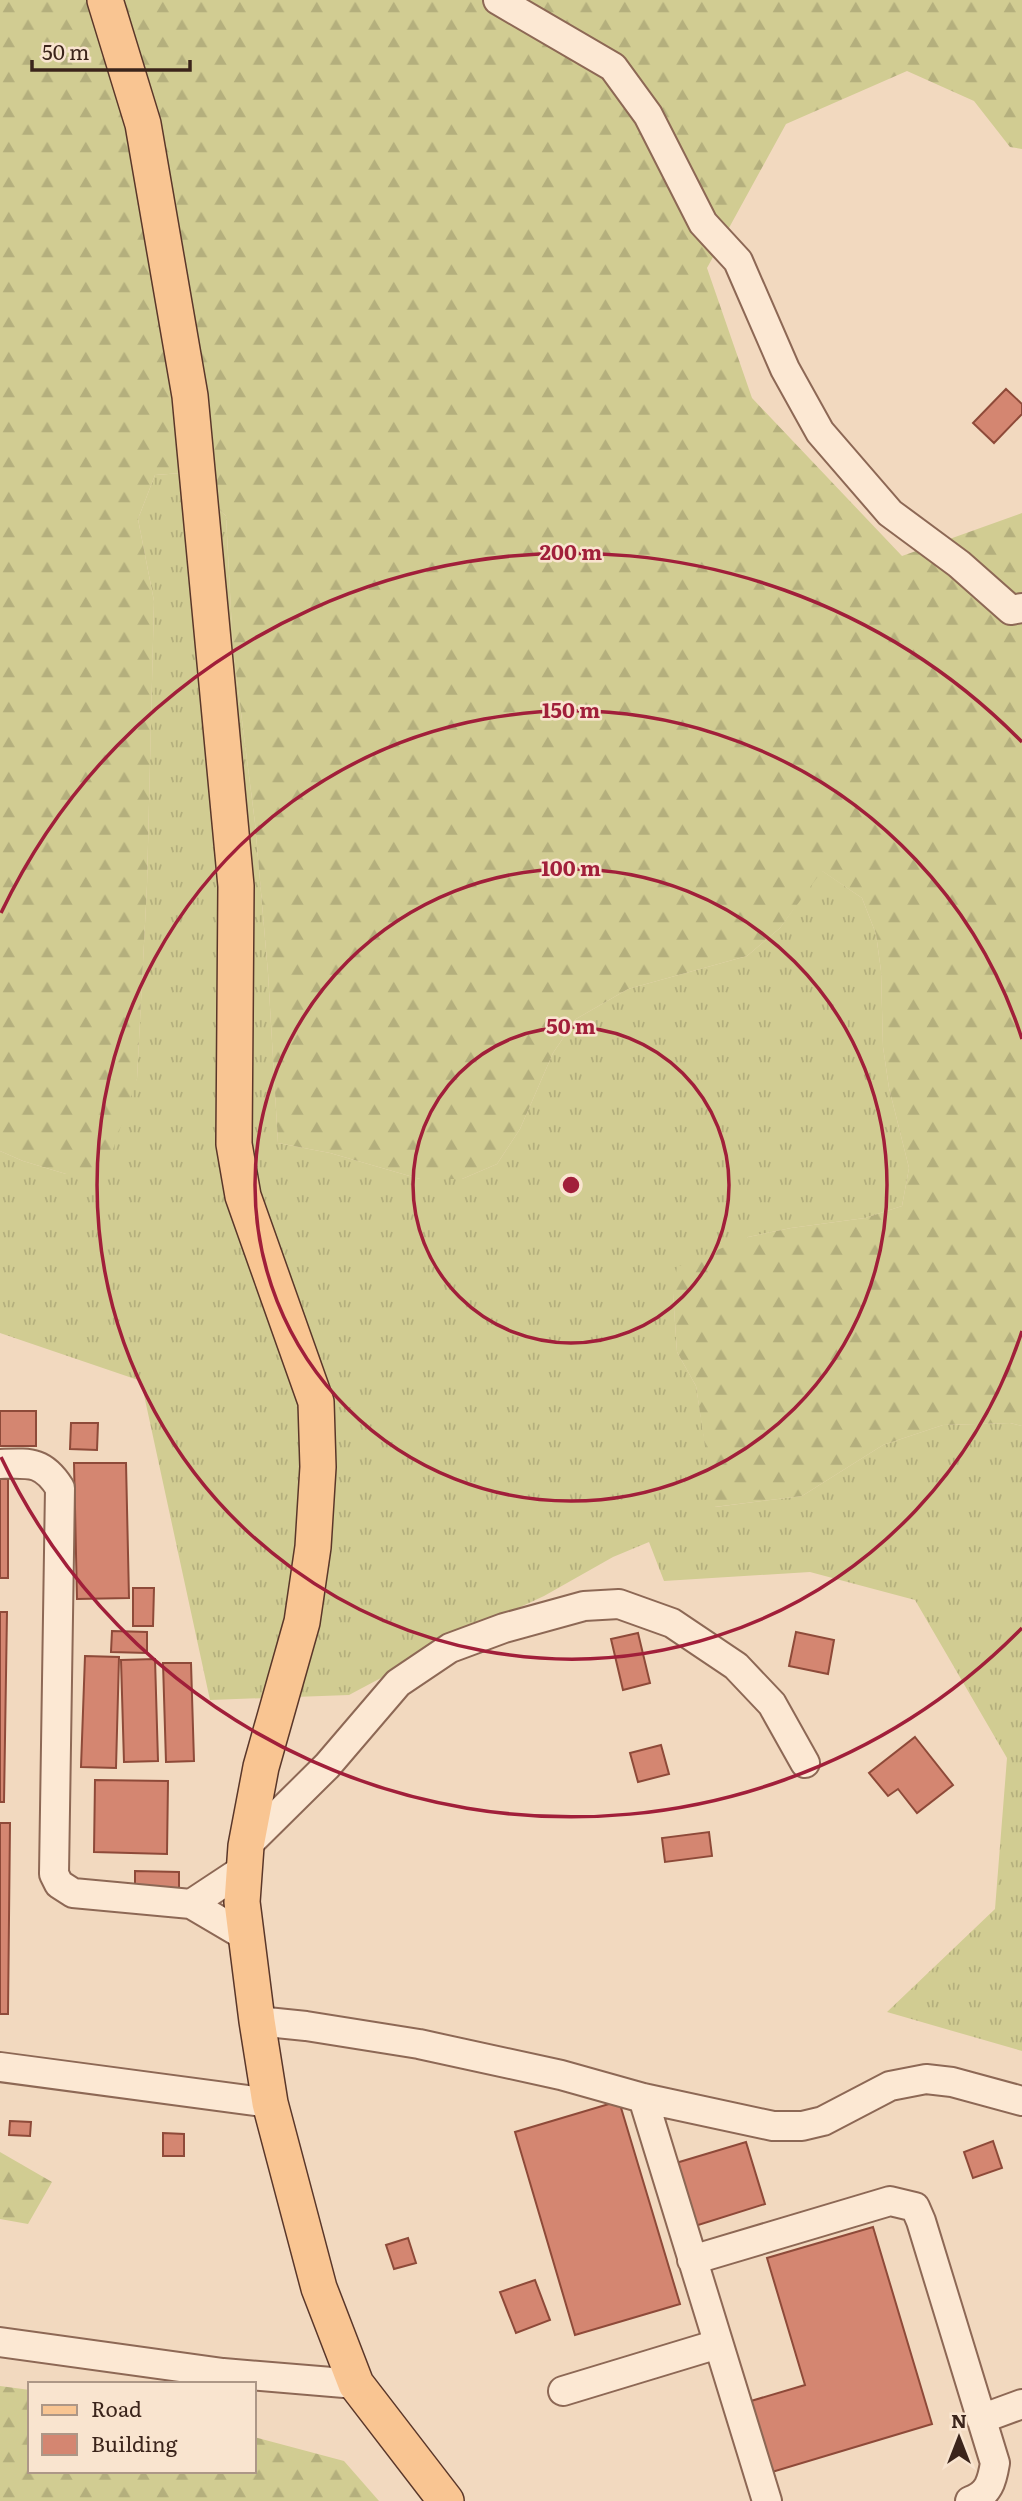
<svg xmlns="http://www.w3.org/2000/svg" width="1022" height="2501" viewBox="0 0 1022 2501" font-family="Literata,serif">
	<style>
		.grass { fill: url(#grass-tufts) }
		.forest { fill: url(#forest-firs) }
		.building { fill: #d48671; stroke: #8e4a39; stroke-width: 2 }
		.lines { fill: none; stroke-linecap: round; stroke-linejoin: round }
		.minor-casing { stroke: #8d6855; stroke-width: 32 }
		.major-casing { stroke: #5a372a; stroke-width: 38 }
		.minor { stroke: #fce8d3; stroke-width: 28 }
		.major { stroke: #f9c592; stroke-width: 35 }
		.ring { fill: none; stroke: #a11f3a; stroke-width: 3.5 }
		.centre { fill: #a11f3a; stroke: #f9e4cf; stroke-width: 3.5 }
		.ring-label { font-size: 21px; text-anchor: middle; font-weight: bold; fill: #a11f3a; stroke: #f9e4cf; stroke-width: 5; stroke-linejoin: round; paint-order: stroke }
	</style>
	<defs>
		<pattern id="grass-tufts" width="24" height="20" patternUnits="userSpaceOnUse" patternTransform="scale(1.75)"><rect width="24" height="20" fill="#d1cc92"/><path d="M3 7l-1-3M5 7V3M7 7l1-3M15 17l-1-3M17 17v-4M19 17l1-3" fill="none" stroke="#b4af7d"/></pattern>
		<pattern id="forest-firs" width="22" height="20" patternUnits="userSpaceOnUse" patternTransform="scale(1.75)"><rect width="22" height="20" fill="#d1cc92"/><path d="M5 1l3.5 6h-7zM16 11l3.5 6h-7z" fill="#b4af7d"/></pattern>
	</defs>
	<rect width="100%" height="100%" fill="#f2d9bf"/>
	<path class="grass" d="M 182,473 L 226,516 L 233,649 L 255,823 L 268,973 L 278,1143 L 330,1153 L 420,1179 L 462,1179 L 497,1164 L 520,1129 L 553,1053 L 576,1019 L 628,989 L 747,956 L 780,928 L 821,870 L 862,898 L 876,934 L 881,971 L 883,1047 L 889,1088 L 909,1168 L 902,1206 L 865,1218 L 791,1228 L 748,1237 L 673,1293 L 677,1352 L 696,1386 L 715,1507 L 802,1496 L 883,1445 L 943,1425 L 1010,1423 L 1022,1426 L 1022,2051 L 887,2012 L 995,1909 L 1007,1758 L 915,1600 L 810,1572 L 664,1581 L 649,1542 L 613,1557 L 544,1596 L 471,1630 L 349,1695 L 210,1700 L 141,1381 L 0,1333 L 0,1151 L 23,1161 L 66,1174 L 137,1079 L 147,885 L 154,601 L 138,519 L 155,475 Z"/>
	<path class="forest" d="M 0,0 L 1022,0 L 1022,149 L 1010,147 L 974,101 L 907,71 L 786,124 L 707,268 L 752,398 L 902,556 L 1022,513 L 1022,1426 L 1010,1423 L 943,1425 L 883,1445 L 802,1496 L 714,1507 L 696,1386 L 677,1352 L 673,1293 L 677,1267 L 748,1237 L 791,1228 L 865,1218 L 902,1206 L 909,1168 L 889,1088 L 883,1047 L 881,971 L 876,934 L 862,898 L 822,871 L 780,928 L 747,956 L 628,989 L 576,1019 L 553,1053 L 520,1129 L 497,1164 L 462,1179 L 420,1179 L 330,1153 L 278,1143 L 268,973 L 255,823 L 233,649 L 226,516 L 182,473 L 155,475 L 138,519 L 154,601 L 147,885 L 137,1079 L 106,1170 L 66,1174 L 23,1161 L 0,1151 Z
		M 0,2152 L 52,2182 L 28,2224 L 0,2219 Z
		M 0,2386 L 30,2390 L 30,2471 L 254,2471 L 254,2437 L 344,2461 L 379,2501 L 0,2501 Z"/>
	<path class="building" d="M 1006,389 L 1022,404 L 1022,414 L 994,443 L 973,423 Z
		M 0,1411 L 36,1411 L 36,1446 L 0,1446 Z
		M 71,1423 L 98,1423 L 97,1450 L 70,1449 Z
		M 74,1463 L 126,1463 L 129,1598 L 77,1599 Z
		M 0,1479 L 8,1479 L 8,1578 L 0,1578 Z
		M 133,1588 L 154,1588 L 153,1626 L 133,1626 Z
		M 0,1612 L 7,1612 L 4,1802 L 0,1802 Z
		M 112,1631 L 147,1632 L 147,1653 L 111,1652 Z
		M 796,1632 L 834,1640 L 828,1674 L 789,1666 Z
		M 638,1633 L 650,1683 L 623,1690 L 611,1639 Z
		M 85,1656 L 119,1657 L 116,1768 L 81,1767 Z
		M 155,1659 L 158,1761 L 124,1762 L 121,1660 Z
		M 163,1663 L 191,1663 L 194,1761 L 166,1762 Z
		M 915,1737 L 953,1785 L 917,1813 L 898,1789 L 888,1796 L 869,1773 Z
		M 661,1745 L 669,1774 L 638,1782 L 630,1753 Z
		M 95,1780 L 168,1781 L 167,1854 L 94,1852 Z
		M 0,1823 L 10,1823 L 8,2014 L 0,2014 Z
		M 709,1832 L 712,1856 L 665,1862 L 662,1838 Z
		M 135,1871 L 179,1872 L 179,1891 L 135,1890 Z
		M 619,2101 L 680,2304 L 575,2335 L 515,2132 Z
		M 10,2121 L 31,2122 L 30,2136 L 9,2135 Z
		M 163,2133 L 184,2134 L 184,2156 L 163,2156 Z
		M 993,2141 L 1002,2168 L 973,2178 L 964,2152 Z
		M 746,2142 L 765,2204 L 695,2226 L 676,2163 Z
		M 873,2227 L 932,2424 L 772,2472 L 751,2401 L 805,2385 L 767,2258 Z
		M 408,2238 L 416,2263 L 394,2269 L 386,2245 Z
		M 535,2280 L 550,2320 L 516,2333 L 500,2292 Z"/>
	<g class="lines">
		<g class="minor-casing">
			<path id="minor" d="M 498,0 L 613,67 L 648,115 L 703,223 L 738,261 L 785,369 L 820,432 L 890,513 L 959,564 L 1011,610 L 1022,608
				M 0,1464 C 30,1463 43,1461 60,1488 L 54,1874 L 59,1884 L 73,1893 L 191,1904 L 247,1937
				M 246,1846 L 327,1766 L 398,1683 L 450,1648 L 504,1628 L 584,1606 L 619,1604 L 672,1623 L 736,1666 L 772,1704 L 805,1763
				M 191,1904 L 244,1869
				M 257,2021 L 306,2026 L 419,2044 L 561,2075 L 643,2098 L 773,2126 L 802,2126 L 823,2121 L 890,2086 L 926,2079 L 952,2082 L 1022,2101
				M 0,2067 L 270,2103
				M 643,2098 L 767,2501
				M 692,2260 L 890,2201 L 915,2207 L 921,2221 L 995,2463 C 992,2481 989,2494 970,2501
				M 0,2342 L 223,2373 L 356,2384
				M 563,2391 L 718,2344
				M 981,2419 L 1022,2404"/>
		</g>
		<g class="major-casing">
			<path id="major" d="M 105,0 L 143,124 L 190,396 L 236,886 L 234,1144 L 243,1196 L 316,1402 L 318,1467 L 313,1547 L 302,1622 L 261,1767 L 246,1846 L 242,1902 L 257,2021 L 270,2103 L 319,2288 L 356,2384 L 446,2501"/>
		</g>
		<use href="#minor" class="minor"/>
		<use href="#major" class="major"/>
	</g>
	<g class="ring">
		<circle cx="571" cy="1185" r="158"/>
		<circle cx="571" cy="1185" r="316"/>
		<path d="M1022 1331A474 474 0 1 1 1022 1039"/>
		<path d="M1022 1628A632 632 0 0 1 1 1457M1 913A632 632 0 0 1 1022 742"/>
	</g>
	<circle cx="571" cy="1185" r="10" class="centre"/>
	<g class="ring-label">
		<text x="571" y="560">200 m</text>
		<text x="571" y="718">150 m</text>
		<text x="571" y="876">100 m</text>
		<text x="571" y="1034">50 m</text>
	</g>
	<rect x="28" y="2382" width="228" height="91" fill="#f9e4cf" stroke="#ad9787" stroke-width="2"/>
	<rect x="42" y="2405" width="35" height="10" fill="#f9c592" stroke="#ad9787" stroke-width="2"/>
	<text x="91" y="2417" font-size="21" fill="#3b241b">Road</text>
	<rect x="42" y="2434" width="35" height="21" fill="#d48671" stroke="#ad9787" stroke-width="2"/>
	<text x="91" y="2452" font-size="21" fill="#3b241b">Building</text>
	<g transform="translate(959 2438)" stroke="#f9e4cf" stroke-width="5" paint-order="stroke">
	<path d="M0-5L12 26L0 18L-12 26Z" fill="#3b241b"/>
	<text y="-10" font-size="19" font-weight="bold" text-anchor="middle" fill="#3b241b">N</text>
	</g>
	<path d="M32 60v10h158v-10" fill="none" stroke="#3b241b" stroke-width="3.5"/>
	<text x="42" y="60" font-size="21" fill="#3b241b" stroke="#f9e4cf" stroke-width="5" paint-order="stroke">50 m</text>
</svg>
